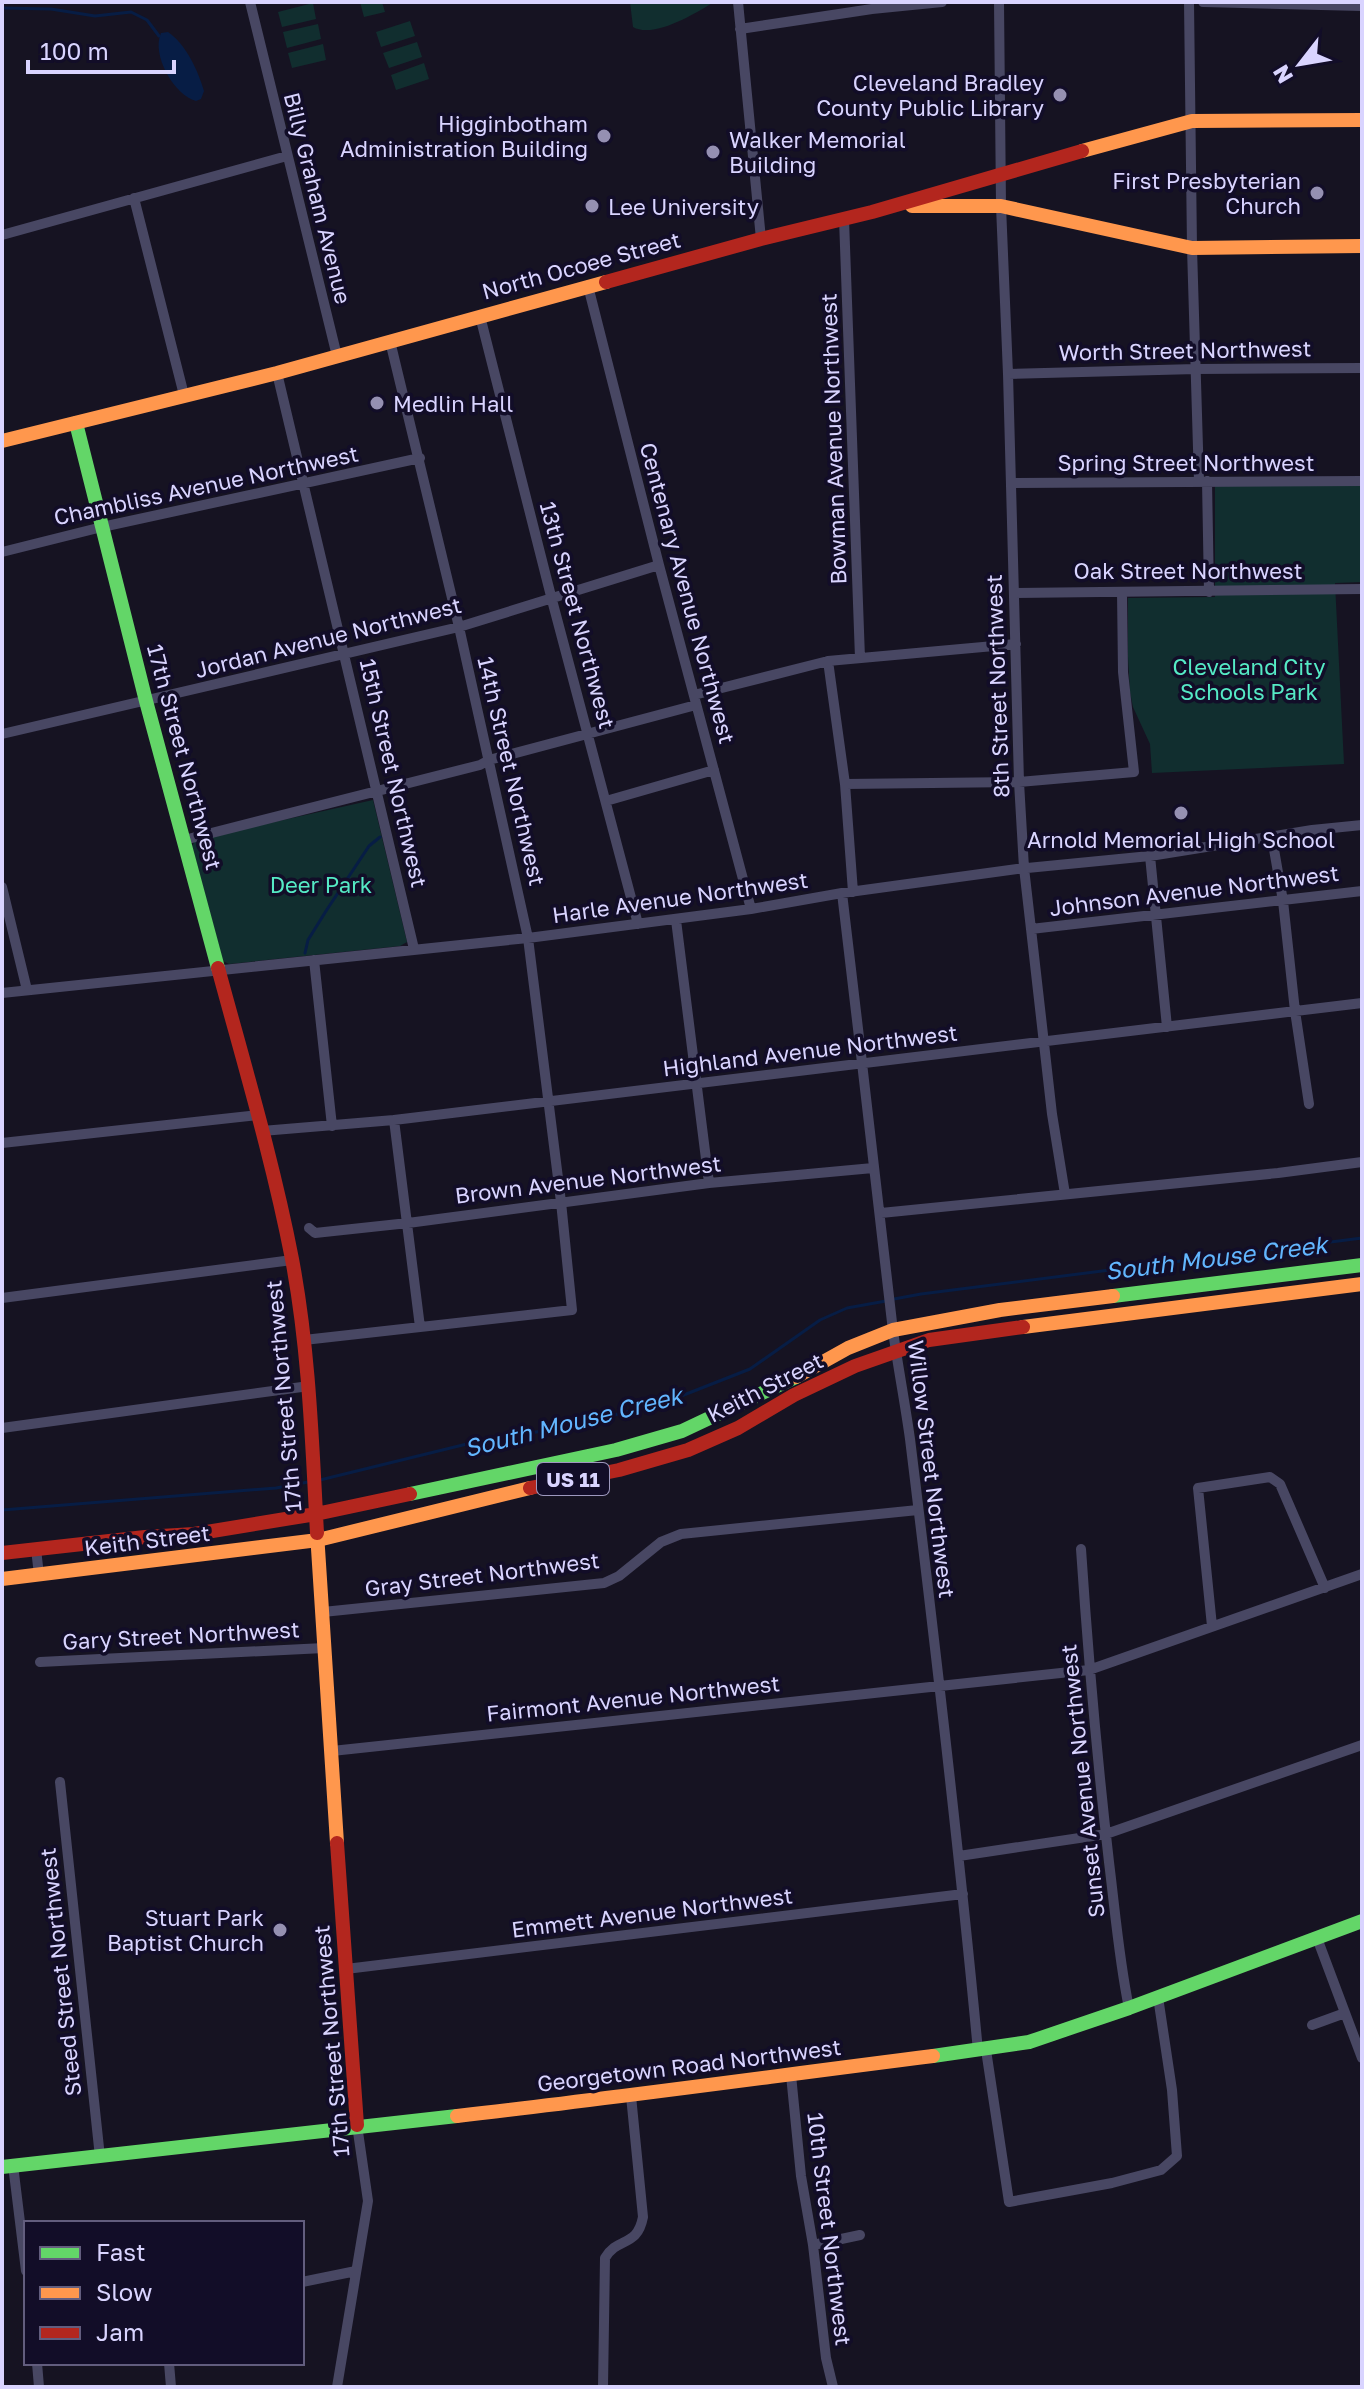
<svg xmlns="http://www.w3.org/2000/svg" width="1364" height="2389" viewBox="0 0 1364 2389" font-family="'Golos Text',sans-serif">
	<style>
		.green { fill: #112e2f }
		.water { fill: #071d45 }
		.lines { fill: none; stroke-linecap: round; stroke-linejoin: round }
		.stream { stroke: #071d45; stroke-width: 3 }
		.street { stroke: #484763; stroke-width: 10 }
		.fast { stroke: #63d668; stroke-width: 14 }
		.slow { stroke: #ff974d; stroke-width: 14 }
		.jam { stroke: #b3261e; stroke-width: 14 }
		.poi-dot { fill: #9590b2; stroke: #120d28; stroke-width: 3 }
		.labels { text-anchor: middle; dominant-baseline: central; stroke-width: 7; stroke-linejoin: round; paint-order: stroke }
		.shield { fill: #120d28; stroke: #9d98be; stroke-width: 2 }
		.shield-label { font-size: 20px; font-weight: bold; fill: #d9d4ff }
		.poi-label { font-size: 22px; fill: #d9d4ff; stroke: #120d28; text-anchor: end }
		.street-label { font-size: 22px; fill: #d9d4ff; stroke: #120d28 }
		.park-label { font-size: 22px; fill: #55eac5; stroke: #120d28 }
		.water-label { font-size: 24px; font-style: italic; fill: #62b6ff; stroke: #120d28 }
	</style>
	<rect width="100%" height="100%" fill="#161322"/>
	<path class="green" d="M 360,2 L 382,2 L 385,12 L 364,17 Z
		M 630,2 L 714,2 C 696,13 654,39 633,27 Z
		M 313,3 L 316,19 L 282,27 L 278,12 Z
		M 410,21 L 415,36 L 381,47 L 376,32 Z
		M 318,24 L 321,39 L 287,48 L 283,32 Z
		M 417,42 L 422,57 L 389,68 L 383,53 Z
		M 323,44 L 326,60 L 292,68 L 288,53 Z
		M 424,63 L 429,79 L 396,90 L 391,75 Z
		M 1215,486 L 1362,486 L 1362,582 L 1335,583 L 1344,764 L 1152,773 L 1150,744 L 1133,707 L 1130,692 L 1128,657 L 1128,598 L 1215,597 Z
		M 373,800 L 407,942 L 400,946 L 229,964 L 223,961 L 192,846 L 194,842 L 202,838 Z"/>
	<path class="water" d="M 168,32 C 186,44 198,71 204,91 L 201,99 L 196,101 C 174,95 151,55 161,33 Z"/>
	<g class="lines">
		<path class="stream" d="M 2,8 L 51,9 L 95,16 L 131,12 L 147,20 L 159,36
			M 305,953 L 308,940 L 326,911 L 369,846 L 380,837
			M 894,1299 L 921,1294 L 1362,1238
			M 320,1480 L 475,1442 L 573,1426 L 671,1400 L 750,1369 L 820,1320 L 847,1308 L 886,1301
			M 2,1510 L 276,1488 L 308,1482"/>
		<path class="street" d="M 250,2 L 337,356
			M 738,2 L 761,239
			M 999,2 L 1001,206 L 1008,374 L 1019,782 L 1024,868 L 1031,929 L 1052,1114 L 1065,1194
			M 1189,2 L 1192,248 L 1199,481
			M 1203,2 L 1362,6
			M 740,29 L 872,9 L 942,2
			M 134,198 L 184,395
			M 844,219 L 860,658
			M 2,235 L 287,156
			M 588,286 L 659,565 L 751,909
			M 480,316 L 552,600 L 638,924
			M 277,373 L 414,949
			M 1008,374 L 1196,369 L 1362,368
			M 1207,481 L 1209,592
			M 1011,483 L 1362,481
			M 2,552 L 102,527 L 420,458
			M 1014,593 L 1362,589
			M 828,661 L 845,784 L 853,892
			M 694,695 L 828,661 L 1016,644
			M 2,734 L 459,627 L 659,565
			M 845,784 L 1019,782 L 1134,772 L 1123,672 L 1122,592
			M 606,801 L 714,770
			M 1272,838 L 1283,901 L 1295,1011 L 1309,1104
			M 184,840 L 480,765 L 489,760 L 696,705
			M 1150,856 L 1167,1027
			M 2,887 L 27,990
			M 842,893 C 859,1039 877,1185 893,1331 C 898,1367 905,1403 910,1439 C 935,1643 959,1847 978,2051
			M 676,920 L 709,1183
			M 1031,929 L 1362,891
			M 314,960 L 332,1126
			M 2,993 L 528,938 L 751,909 L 842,893 L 1017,869 L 1150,856 L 1312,830 L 1362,825
			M 394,1120 L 420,1327
			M 262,1131 L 394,1120 L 1362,1003
			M 2,1143 L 258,1115
			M 881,1213 L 1278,1173 L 1362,1162
			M 309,1228 L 315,1233 L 408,1223 L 709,1183 L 873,1168
			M 2,1298 L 292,1260
			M 304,1340 L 572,1310 L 561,1202 L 528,938 L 459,627 L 390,341
			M 2,1428 L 309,1386
			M 36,1549 L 39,1575
			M 1081,1549 C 1088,1654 1097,1758 1109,1862 C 1115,1910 1119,1960 1129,2008
			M 323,1612 L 604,1583 L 619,1576 L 661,1542 L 681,1534 L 918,1510
			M 1212,1626 L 1198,1488 L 1270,1477 L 1280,1484 L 1325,1588
			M 40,1662 L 324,1648
			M 332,1751 L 1089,1670 L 1362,1574
			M 60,1782 L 100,2157
			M 959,1856 L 1106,1834 L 1362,1745
			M 1317,1938 L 1362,2058
			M 346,1969 L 963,1894
			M 1312,2025 L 1345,2013
			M 986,2050 L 1009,2202 L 1112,2183 L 1161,2170 L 1177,2156 L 1172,2090 L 1158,1997
			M 791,2075 L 801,2176 L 813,2245 L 826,2358 L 833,2387
			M 13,2165 L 26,2271
			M 813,2245 L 860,2235
			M 302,2282 L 356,2271
			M 37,2363 L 39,2387
			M 169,2363 L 171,2387
			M 337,2387 L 368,2201 L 357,2125
			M 603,2387 L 605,2258 C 618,2236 637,2248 643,2217 L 631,2096"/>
		<path class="fast" d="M 76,423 L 146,701 L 218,968
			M 1113,1296 L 1362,1265
			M 410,1494 L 616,1450 L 682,1431 L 796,1377
			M 933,2056 L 1029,2042 L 1129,2008 L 1362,1921
			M 2,2167 L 457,2116"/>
		<path class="slow" d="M 1082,151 L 1192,121 L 1362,120
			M 912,206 L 1001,206 L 1192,248 L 1362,246
			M 2,441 L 277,373 L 606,282
			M 1023,1327 L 1362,1284
			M 796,1377 L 848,1348 L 893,1330 L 1000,1310 L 1113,1296
			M 317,1533 L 337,1843
			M 2,1579 L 318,1540 L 530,1488
			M 457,2116 C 616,2098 774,2076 933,2056"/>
		<path class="jam" d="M 606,282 L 761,239 L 872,212 L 1082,151
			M 218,968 C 244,1064 273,1161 292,1259 C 309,1349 312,1441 317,1533
			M 530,1488 L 619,1470 L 688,1450 L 738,1428 L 794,1395 L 855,1366 L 929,1340 L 1023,1327
			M 2,1553 L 145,1537 L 194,1534 L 316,1514 L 410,1494
			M 337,1843 L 357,2125"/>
	</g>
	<g class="poi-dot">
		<circle cx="1060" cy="95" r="8"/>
		<circle cx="604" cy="136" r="8"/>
		<circle cx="713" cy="152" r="8"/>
		<circle cx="1317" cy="193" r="8"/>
		<circle cx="592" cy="206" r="8"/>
		<circle cx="377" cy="403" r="8"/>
		<circle cx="1181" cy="813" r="8"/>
		<circle cx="280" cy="1930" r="8"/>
	</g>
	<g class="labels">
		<rect class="shield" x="537" y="1463" width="72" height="32" rx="6"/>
		<g class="shield-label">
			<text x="573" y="1479">US 11</text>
		</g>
		<g class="poi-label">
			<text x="1044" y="82">Cleveland Bradley<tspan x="1044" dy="25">County Public Library</tspan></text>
			<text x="588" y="123">Higginbotham<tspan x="588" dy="25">Administration Building</tspan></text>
			<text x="729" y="139" text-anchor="start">Walker Memorial<tspan x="729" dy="25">Building</tspan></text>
			<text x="1301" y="180">First Presbyterian<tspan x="1301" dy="25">Church</tspan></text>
			<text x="608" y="206" text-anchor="start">Lee University</text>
			<text x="393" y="403" text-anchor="start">Medlin Hall</text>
			<text x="1181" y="839" text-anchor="middle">Arnold Memorial High School</text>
			<text x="264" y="1917">Stuart Park<tspan x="264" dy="25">Baptist Church</tspan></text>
		</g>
		<g class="street-label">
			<text transform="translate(318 198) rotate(76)">Billy Graham Avenue</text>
			<text transform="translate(581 265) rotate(-15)">North Ocoee Street</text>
			<text transform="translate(1185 350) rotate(-1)">Worth Street Northwest</text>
			<text transform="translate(833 439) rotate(-92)">Bowman Avenue Northwest</text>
			<text x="1186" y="462">Spring Street Northwest</text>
			<text transform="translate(206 485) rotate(-12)">Chambliss Avenue Northwest</text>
			<text x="1188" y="570">Oak Street Northwest</text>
			<text transform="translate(688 593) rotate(75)">Centenary Avenue Northwest</text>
			<text transform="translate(578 615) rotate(75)">13th Street Northwest</text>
			<text transform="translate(328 637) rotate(-14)">Jordan Avenue Northwest</text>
			<text transform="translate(997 686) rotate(-92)">8th Street Northwest</text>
			<text transform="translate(185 757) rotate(75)">17th Street Northwest</text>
			<text transform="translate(512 771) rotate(77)">14th Street Northwest</text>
			<text transform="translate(394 773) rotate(77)">15th Street Northwest</text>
			<text transform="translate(1194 890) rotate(-7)">Johnson Avenue Northwest</text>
			<text transform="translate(680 897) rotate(-8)">Harle Avenue Northwest</text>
			<text transform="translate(810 1050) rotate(-7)">Highland Avenue Northwest</text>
			<text transform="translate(588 1179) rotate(-7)">Brown Avenue Northwest</text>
			<text transform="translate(765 1387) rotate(-27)">Keith Street</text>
			<text transform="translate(283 1396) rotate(-95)">17th Street Northwest</text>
			<text transform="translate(932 1469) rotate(83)">Willow Street Northwest</text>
			<text transform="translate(147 1540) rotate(-7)">Keith Street</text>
			<text transform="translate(482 1574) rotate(-7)">Gray Street Northwest</text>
			<text transform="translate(181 1635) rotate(-3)">Gary Street Northwest</text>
			<text transform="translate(633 1698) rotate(-6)">Fairmont Avenue Northwest</text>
			<text transform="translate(1082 1781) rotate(-96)">Sunset Avenue Northwest</text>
			<text transform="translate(652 1912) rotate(-7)">Emmett Avenue Northwest</text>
			<text transform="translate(60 1972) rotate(-96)">Steed Street Northwest</text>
			<text transform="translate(331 2041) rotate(-95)">17th Street Northwest</text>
			<text transform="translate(689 2065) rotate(-7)">Georgetown Road Northwest</text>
			<text transform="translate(830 2229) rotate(83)">10th Street Northwest</text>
		</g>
		<g class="park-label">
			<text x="1249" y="666">Cleveland City<tspan x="1249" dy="25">Schools Park</tspan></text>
			<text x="321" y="884">Deer Park</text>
		</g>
		<g class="water-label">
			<text transform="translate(1216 1257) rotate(-7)">South Mouse Creek</text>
			<text transform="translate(573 1421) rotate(-14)">South Mouse Creek</text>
		</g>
	</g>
	<rect width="1364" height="2389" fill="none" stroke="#d9d4ff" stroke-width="8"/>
	<rect x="24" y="2221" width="280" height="144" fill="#120d28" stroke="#625d7e" stroke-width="2"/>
	<rect x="40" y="2247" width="40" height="12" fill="#63d668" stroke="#625d7e" stroke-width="2"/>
	<text x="96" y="2261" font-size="24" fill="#d9d4ff">Fast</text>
	<rect x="40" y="2287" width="40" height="12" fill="#ff974d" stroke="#625d7e" stroke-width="2"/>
	<text x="96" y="2301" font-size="24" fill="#d9d4ff">Slow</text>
	<rect x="40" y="2327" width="40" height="12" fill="#b3261e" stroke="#625d7e" stroke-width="2"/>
	<text x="96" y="2341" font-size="24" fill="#d9d4ff">Jam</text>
	<g transform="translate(1300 64) rotate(239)" stroke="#120d28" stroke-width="6" paint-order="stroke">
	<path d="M0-6L14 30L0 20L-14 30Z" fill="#d9d4ff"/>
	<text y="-12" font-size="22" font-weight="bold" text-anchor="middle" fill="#d9d4ff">N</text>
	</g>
	<path d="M28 60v12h146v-12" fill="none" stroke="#d9d4ff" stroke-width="4"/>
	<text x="40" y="60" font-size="24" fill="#d9d4ff" stroke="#120d28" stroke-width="6" paint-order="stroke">100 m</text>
</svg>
